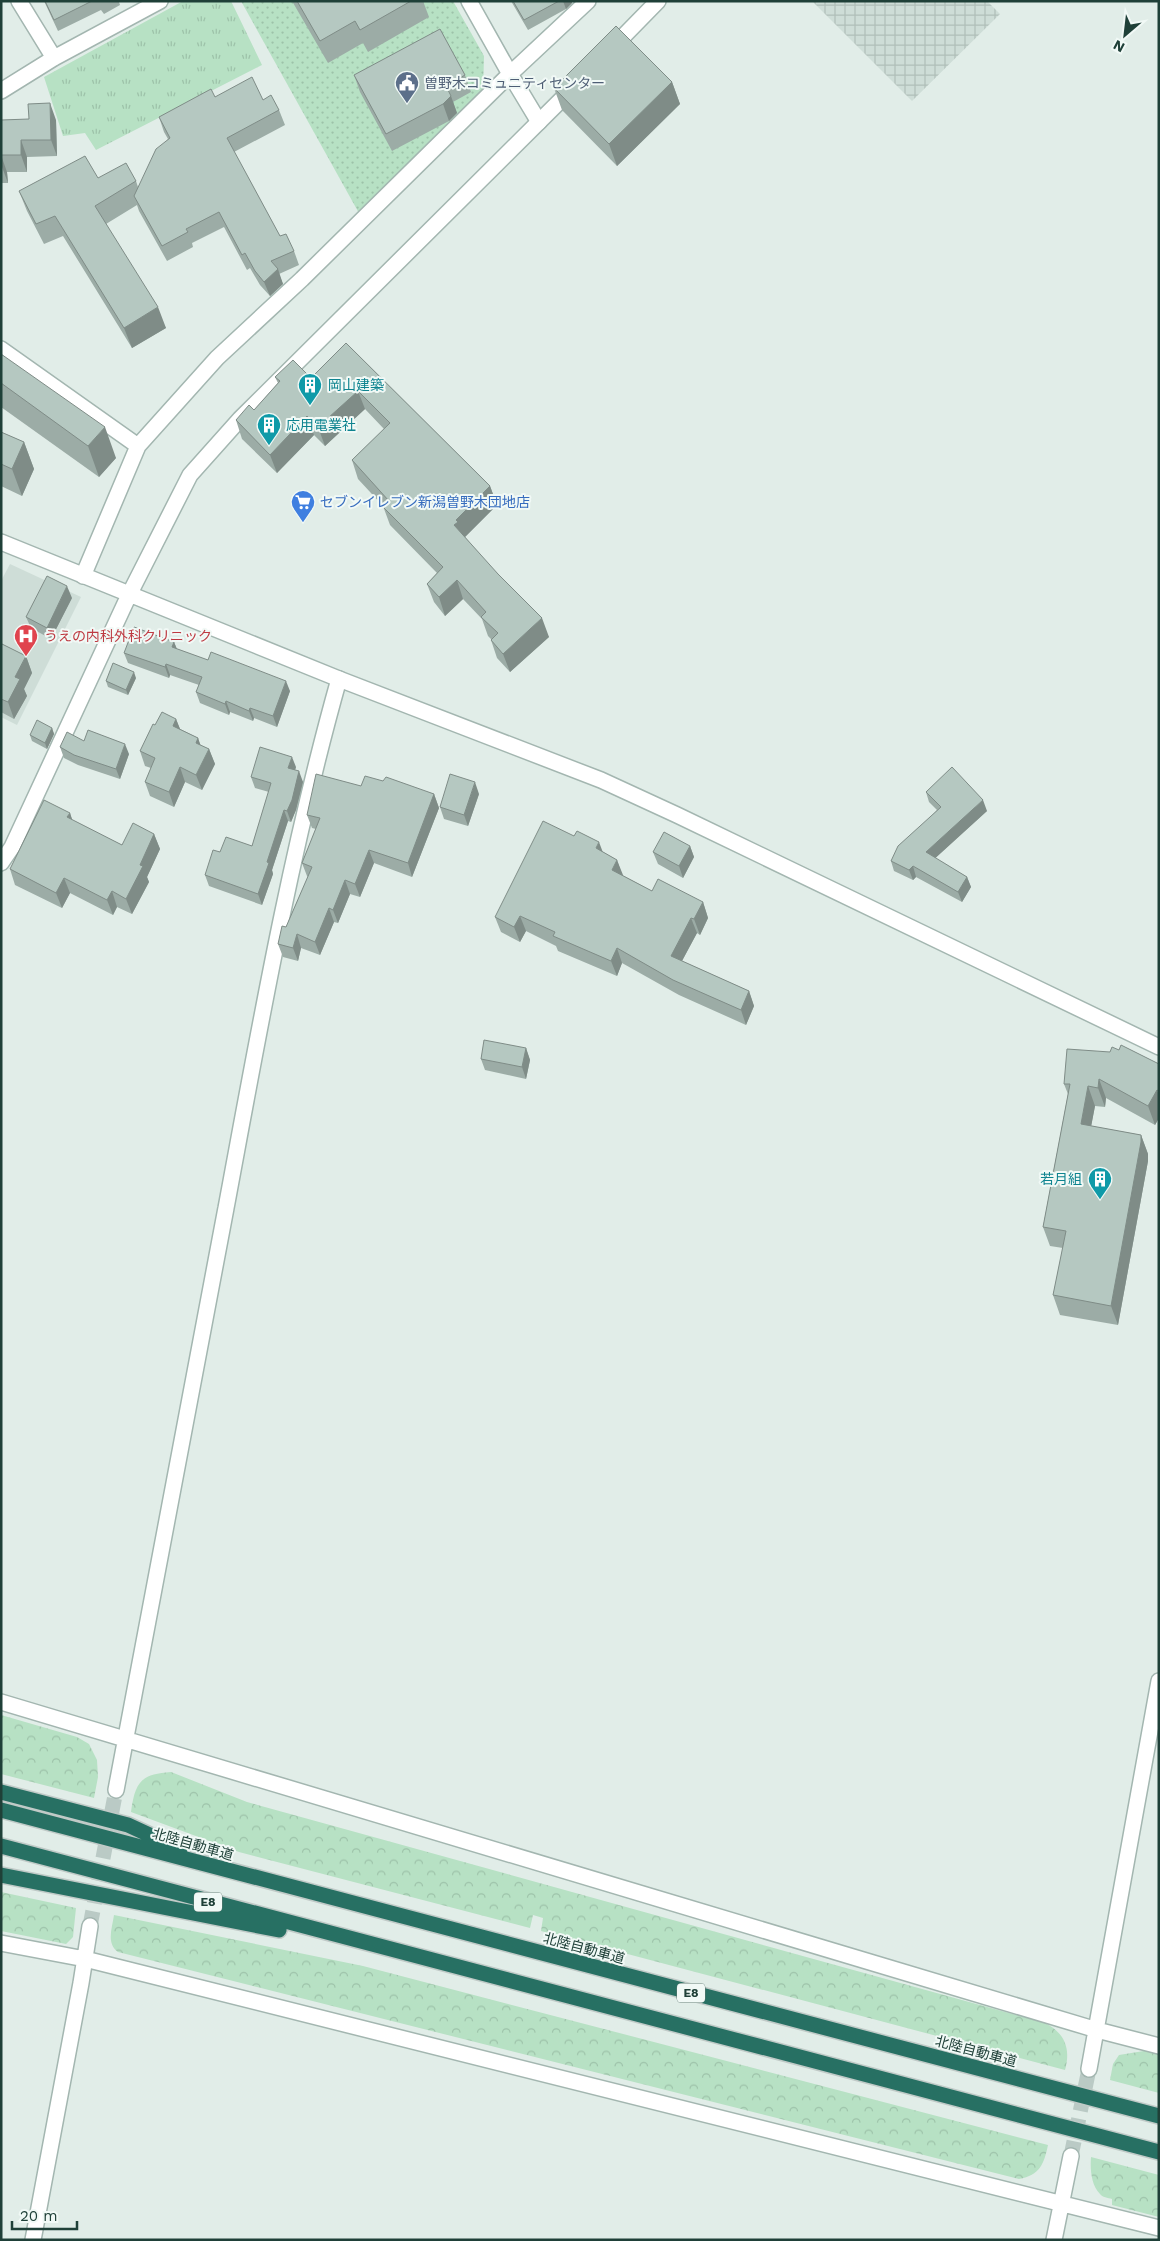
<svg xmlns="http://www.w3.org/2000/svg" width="1160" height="2241" viewBox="0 0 1160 2241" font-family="'Work Sans','Noto Sans JP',sans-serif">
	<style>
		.built { fill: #ceddd7 }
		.industrial { fill: url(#industrial-grid) }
		.grass { fill: url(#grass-dots) }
		.forest { fill: url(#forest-crowns) }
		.park { fill: url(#park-tufts) }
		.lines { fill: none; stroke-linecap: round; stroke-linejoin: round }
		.minor-tunnel { stroke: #bacac5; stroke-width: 15; stroke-dasharray: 15 8; stroke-linecap: butt }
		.minor-casing { stroke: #a3b6b0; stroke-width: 18 }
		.tertiary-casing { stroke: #a3b6b0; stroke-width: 18 }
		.motorway-casing { stroke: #c0cac7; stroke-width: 18 }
		.minor { stroke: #fff; stroke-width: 15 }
		.tertiary { stroke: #fff; stroke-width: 15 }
		.motorway { stroke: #277063; stroke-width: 15 }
		.wall { fill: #9caca6 }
		.shaded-wall { fill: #7f8c87 }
		.building { fill: #b5c8c1; stroke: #7f8c87 }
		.labels { text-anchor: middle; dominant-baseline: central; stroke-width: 4; stroke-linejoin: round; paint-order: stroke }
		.shield { fill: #f1f9f6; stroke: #5e7871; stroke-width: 1 }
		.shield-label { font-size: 12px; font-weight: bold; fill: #1f4038 }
		.service-label { font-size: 14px; fill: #4e5e75; stroke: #f1f9f6; text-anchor: start }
		.culture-label { font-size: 14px; fill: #0d838f; stroke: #f1f9f6; text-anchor: start }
		.shop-label { font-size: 14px; fill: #366cbe; stroke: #f1f9f6; text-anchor: start }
		.health-label { font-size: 14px; fill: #be3a42; stroke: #f1f9f6; text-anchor: start }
		.street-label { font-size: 14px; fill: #1f4038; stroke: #f1f9f6 }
	</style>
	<defs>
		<pattern id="industrial-grid" width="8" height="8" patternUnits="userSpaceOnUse" patternTransform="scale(1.25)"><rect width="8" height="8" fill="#ceddd7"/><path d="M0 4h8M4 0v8" fill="none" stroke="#b0bfb9"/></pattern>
		<pattern id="grass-dots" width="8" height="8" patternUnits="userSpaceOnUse" patternTransform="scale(1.25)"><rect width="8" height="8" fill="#b7e1c4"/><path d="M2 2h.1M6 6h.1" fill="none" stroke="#9dc2a9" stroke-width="1.8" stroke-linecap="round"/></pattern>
		<pattern id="forest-crowns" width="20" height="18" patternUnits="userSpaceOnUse" patternTransform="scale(1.25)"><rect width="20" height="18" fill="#b7e1c4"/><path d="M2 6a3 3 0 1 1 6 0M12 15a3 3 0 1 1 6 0" fill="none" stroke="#9dc2a9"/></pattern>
		<pattern id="park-tufts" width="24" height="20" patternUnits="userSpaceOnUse" patternTransform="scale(1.25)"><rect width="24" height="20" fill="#b7e1c4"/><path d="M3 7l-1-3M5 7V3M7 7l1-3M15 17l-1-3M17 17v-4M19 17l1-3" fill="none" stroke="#9dc2a9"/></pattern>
	</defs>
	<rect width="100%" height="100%" fill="#e1ede8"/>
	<path class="built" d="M 10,564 L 81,597 L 17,725 L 1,717 L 1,581 Z"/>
	<path class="industrial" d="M 812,1 L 987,1 L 1000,14 L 912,101 Z"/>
	<path class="grass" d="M 241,1 L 453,1 L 484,56 L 483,95 L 360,215 Z"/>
	<path class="forest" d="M 1,1715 L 77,1737 L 89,1744 L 97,1760 L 98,1777 L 94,1798 L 1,1774 Z
		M 171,1772 L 247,1802 L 1045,2023 C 1065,2033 1071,2049 1065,2070 L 541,1931 L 543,1918 L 533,1915 L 530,1928 L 239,1852 L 131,1812 C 135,1783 140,1774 171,1772 Z
		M 1,1892 L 76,1908 L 73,1937 L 66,1944 L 1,1931 Z
		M 114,1915 L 363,1966 L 1048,2145 C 1044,2164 1040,2175 1019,2179 L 118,1952 C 106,1943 112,1929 114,1915 Z
		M 1150,2050 L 1159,2053 L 1159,2093 L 1110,2080 L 1113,2064 L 1119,2055 Z
		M 1091,2157 L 1159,2175 L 1159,2217 L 1112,2205 L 1112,2199 C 1108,2198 1102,2197 1100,2194 C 1091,2185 1090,2169 1091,2157 Z"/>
	<path class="park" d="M 183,1 L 231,1 L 262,65 L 96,150 L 85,133 L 63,136 L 44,77 Z"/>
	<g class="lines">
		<path class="minor-tunnel" d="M 90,1926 L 116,1790
			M 1071,2156 L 1089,2069"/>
		<g class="minor-casing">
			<path id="minor" d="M 19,1 L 54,58
				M 510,74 L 539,122
				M 1,91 L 54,58 L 160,1
				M 1,349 L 138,446
				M 83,576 L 138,446 L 217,358 L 302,279 L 510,74 L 588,1
				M 1,1702 L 1097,2030 L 1159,2046
				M 116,1790 C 154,1596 190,1402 226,1208 C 259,1031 290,853 339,679
				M 1,1943 L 85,1959 L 1159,2228
				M 1089,2069 L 1159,1681
				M 33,2240 L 81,1983 L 90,1926
				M 1054,2240 L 1071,2156"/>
		</g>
		<g class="tertiary-casing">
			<path id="tertiary" d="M 469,1 L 510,74
				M 611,49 L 658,1
				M 1,542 L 339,679 L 601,780 L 677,815 L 1159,1047
				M 1,863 L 12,847 L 129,595 L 190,475 L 240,419 L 573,88"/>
		</g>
		<g class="motorway-casing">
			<path id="motorway" d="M 1,1792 L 128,1825 L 180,1849
				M 1,1810 L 1159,2116
				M 1,1846 L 1159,2152
				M 1,1875 L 279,1930"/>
		</g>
		<use href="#minor" class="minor"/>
		<use href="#tertiary" class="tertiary"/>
		<use href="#motorway" class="motorway"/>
	</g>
	<path class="wall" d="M 44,1 L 120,1 L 119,2 L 120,5 L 104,14 L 101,10 L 58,31 Z
		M 292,1 L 423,1 L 429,17 L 368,52 L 363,43 L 328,63 Z
		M 511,1 L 572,1 L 572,3 L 566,9 L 528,30 Z
		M 354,75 L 465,75 L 471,92 L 453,102 L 457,113 L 449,121 L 392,151 L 360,92 Z
		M 672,82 L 680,104 L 617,166 L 562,110 L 554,88 Z
		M 215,97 L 263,100 L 279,110 L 285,125 L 234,152 L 280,236 L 294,251 L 299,265 L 279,274 L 283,284 L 270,296 L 260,285 L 250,268 L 247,270 L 224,227 L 192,243 L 193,247 L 167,261 L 139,211 L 137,205 L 106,224 L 166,328 L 132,348 L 63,236 L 44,244 L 27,211 L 19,191 L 98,178 L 136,181 L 138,187 L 168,139 L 164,132 L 159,117 Z
		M 1,120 L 56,120 L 57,156 L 27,157 L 27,172 L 7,172 L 8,183 L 1,183 Z
		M 346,343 L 490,486 L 497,505 L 465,537 L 549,637 L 510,672 L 497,658 L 491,640 L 491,639 L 488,636 L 482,619 L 463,599 L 445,616 L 434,602 L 427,584 L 437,573 L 390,525 L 383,506 L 358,479 L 352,460 L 384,429 L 365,409 L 325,446 L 314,435 L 277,473 L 242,439 L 236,420 L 254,410 L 278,383 L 275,377 L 311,378 Z
		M 1,354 L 116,458 L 99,477 L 1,407 Z
		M 1,432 L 24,442 L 34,469 L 22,496 L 1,486 Z
		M 72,598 L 51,639 L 31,628 L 26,617 Z
		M 174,642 L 177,649 L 290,691 L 277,727 L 254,718 L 253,721 L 230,712 L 229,715 L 200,703 L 196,692 L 199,685 L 170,675 L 169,678 L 128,663 L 124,653 Z
		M 1,646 L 26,656 L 32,673 L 24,689 L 27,696 L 14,719 L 1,712 Z
		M 136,678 L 128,695 L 108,687 L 106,681 Z
		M 176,719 L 180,729 L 198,738 L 200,745 L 209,749 L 215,764 L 202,790 L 185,782 L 174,807 L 150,796 L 145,782 L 151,768 L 145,766 L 140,751 L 155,725 Z
		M 52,728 L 54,734 L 47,749 L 32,741 L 30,735 Z
		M 84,741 L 129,754 L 120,779 L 78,765 L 64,758 L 60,747 Z
		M 296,767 L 295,770 L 303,782 L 296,810 L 291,822 L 288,821 L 272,870 L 273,874 L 262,905 L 209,886 L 205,875 L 220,852 L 252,846 L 269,792 L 255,788 L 251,777 Z
		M 383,781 L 434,794 L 439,808 L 412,877 L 374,863 L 360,897 L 350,894 L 338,923 L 334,922 L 320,955 L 301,948 L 298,961 L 283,957 L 278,944 L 286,927 L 308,877 L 307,876 L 302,863 L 316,829 L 312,828 L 307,815 L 361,786 Z
		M 926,792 L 987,811 L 935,858 L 967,877 L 971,887 L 962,902 L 916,877 L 913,880 L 894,871 L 891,861 L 937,810 L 929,802 Z
		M 479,794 L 468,826 L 444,819 L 440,807 Z
		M 70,813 L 72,820 L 122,845 L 154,834 L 160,849 L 147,877 L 149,882 L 132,914 L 117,907 L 113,915 L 70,893 L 62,908 L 15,885 L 10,869 Z
		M 690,846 L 694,857 L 683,878 L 658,864 L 653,852 Z
		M 603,852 L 617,860 L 622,875 L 652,891 L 703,902 L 708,918 L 700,935 L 697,933 L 682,961 L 749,991 L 754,1006 L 746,1025 L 679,995 L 622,963 L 617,976 L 558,951 L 556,946 L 526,931 L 520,942 L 501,932 L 495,917 Z
		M 526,1048 L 530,1060 L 526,1079 L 485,1070 L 481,1059 Z
		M 1119,1050 L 1159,1064 L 1159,1118 L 1155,1125 L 1106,1098 L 1105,1107 L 1095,1106 L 1091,1126 L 1141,1135 L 1148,1154 L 1148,1161 L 1118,1325 L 1060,1315 L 1053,1295 L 1063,1248 L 1050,1246 L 1043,1227 L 1068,1094 L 1064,1084 L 1110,1052 Z"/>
	<path class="shaded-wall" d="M 563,1 L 572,1 L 572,3 L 566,9 Z
		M 672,82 L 680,104 L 617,166 L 609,144 Z
		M 451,96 L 457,113 L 449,121 L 443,104 Z
		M 50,103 L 56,120 L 57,156 L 51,140 Z
		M 21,140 L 27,157 L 27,172 L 21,155 Z
		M 1,155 L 7,172 L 8,183 L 2,167 Z
		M 278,269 L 283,284 L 270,296 L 264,282 Z
		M 158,307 L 166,328 L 132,348 L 124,328 Z
		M 358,391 L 365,409 L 325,446 L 318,427 Z
		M 307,416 L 314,435 L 277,473 L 270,455 Z
		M 105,427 L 116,458 L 99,477 L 88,446 Z
		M 24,442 L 34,469 L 22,496 L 12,469 Z
		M 490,486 L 497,505 L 464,538 L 454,525 L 456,520 Z
		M 457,580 L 463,599 L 445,616 L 439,597 Z
		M 67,586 L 72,598 L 51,639 L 47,628 Z
		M 542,618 L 549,637 L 510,672 L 503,654 Z
		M 174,642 L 178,652 L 172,647 Z
		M 26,656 L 32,673 L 24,689 L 27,696 L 14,719 L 8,702 L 15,677 Z
		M 166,664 L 170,675 L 169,678 L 165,667 Z
		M 134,672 L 136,678 L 128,695 L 126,690 Z
		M 286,681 L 290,691 L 277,727 L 273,716 Z
		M 226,701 L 230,712 L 229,715 L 225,704 Z
		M 250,708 L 254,718 L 253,721 L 249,711 Z
		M 176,719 L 182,734 L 173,726 Z
		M 52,728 L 54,734 L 47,749 L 45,743 Z
		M 198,738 L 203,752 L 196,743 Z
		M 125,744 L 129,754 L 120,779 L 116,769 Z
		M 209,749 L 215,764 L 202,790 L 196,775 Z
		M 292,757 L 296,767 L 292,779 L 288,768 Z
		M 180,767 L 185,782 L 174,807 L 169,792 Z
		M 299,771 L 303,782 L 296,810 L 291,822 L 287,811 Z
		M 475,782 L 479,794 L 468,826 L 464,815 Z
		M 434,794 L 439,808 L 412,877 L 408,863 Z
		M 983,800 L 987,811 L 930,863 L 926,852 Z
		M 284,810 L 288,821 L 272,870 L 273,874 L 262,905 L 258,894 L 267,862 Z
		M 70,813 L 75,828 L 67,817 Z
		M 154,834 L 160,849 L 147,877 L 149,882 L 132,914 L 126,899 L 140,865 Z
		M 599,842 L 605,858 L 596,848 Z
		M 690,846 L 694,857 L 683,878 L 679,866 Z
		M 369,850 L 374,863 L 360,897 L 355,884 Z
		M 617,860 L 623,875 L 617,885 L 612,870 Z
		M 913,866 L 916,877 L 913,880 L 909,870 Z
		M 967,877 L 971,887 L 962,902 L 958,892 Z
		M 64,878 L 70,893 L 62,908 L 56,893 Z
		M 345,880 L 350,894 L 338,923 L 333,910 Z
		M 112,891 L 117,907 L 113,915 L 107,900 Z
		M 703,902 L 708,918 L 700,935 L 694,919 Z
		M 329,908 L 334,922 L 320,955 L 315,942 Z
		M 520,916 L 526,931 L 520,942 L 514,927 Z
		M 691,918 L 697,933 L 676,972 L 671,956 Z
		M 297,934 L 301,948 L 298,961 L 293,948 Z
		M 617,948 L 622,963 L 617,976 L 611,961 Z
		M 749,991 L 754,1006 L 746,1025 L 741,1010 Z
		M 526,1048 L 530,1060 L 526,1079 L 522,1067 Z
		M 1099,1079 L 1106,1098 L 1105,1107 L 1098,1088 Z
		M 1088,1086 L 1095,1106 L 1088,1143 L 1081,1124 Z
		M 1157,1090 L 1159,1095 L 1159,1118 L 1155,1125 L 1148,1106 Z
		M 1141,1135 L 1148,1154 L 1148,1161 L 1118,1325 L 1111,1306 Z"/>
	<path class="building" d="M 45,1 L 92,1 L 54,20 Z
		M 297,1 L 411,1 L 360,30 L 355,21 L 320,41 Z
		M 513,1 L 559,1 L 524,20 Z
		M 616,26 L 672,82 L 609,144 L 554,88 Z
		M 440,29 L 465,75 L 446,86 L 451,96 L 443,104 L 386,134 L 354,75 Z
		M 252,77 L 263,100 L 271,95 L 279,110 L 227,138 L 280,236 L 286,234 L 294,251 L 271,261 L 278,269 L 264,282 L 255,271 L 245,253 L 242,255 L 219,212 L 186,229 L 188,232 L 162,246 L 134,196 L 156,149 L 170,138 L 159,117 L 211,89 L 215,97 Z
		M 50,103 L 51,140 L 21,140 L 21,155 L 1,155 L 1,167 L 1,120 L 29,119 L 28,104 Z
		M 85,156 L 98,178 L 126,163 L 136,181 L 95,206 L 158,307 L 124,328 L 55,216 L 36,224 L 19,191 Z
		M 346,343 L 490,486 L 456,520 L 458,522 L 454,525 L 498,574 L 542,618 L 503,654 L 491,640 L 498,633 L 481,617 L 486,612 L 457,580 L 439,597 L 427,584 L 443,567 L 383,507 L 389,501 L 352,460 L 390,423 L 358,391 L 318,427 L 307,416 L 270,455 L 236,420 L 249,405 L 254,410 L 280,381 L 275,377 L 293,360 L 311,378 Z
		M 1,354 L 105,427 L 88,446 L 1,383 Z
		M 1,432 L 24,442 L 12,469 L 1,464 Z
		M 47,576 L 67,586 L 47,628 L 26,617 Z
		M 134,627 L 174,642 L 172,647 L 208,660 L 211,652 L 286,681 L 273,716 L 250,708 L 249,711 L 226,701 L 225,704 L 196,692 L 202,677 L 166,664 L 165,667 L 124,653 Z
		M 2,644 L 26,656 L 15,677 L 20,679 L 8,702 L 1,699 L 1,646 Z
		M 113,663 L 134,672 L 126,690 L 106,681 Z
		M 162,712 L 176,719 L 173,726 L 198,738 L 196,743 L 209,749 L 196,775 L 180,767 L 169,792 L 145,782 L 155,758 L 140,751 L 153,724 L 155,725 Z
		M 37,720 L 52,728 L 45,743 L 30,735 Z
		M 88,730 L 125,744 L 116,769 L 74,755 L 60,747 L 67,732 L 84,741 Z
		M 260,747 L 292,757 L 288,768 L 299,771 L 292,800 L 287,811 L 284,810 L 267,862 L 269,863 L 258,894 L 205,875 L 213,850 L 220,852 L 226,837 L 252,846 L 271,783 L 251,777 Z
		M 952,767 L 983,800 L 926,852 L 967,877 L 958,892 L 913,866 L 909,870 L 891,861 L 898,846 L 941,807 L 926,792 Z
		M 316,774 L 361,786 L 365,776 L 383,781 L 386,777 L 434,794 L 408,863 L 369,850 L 355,884 L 345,880 L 333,910 L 329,908 L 315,942 L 297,934 L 293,948 L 278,944 L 282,926 L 286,927 L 312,867 L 302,863 L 320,818 L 307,815 Z
		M 450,774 L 475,782 L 464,815 L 440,807 Z
		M 44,800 L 70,813 L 67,817 L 122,845 L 133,823 L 154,834 L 140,865 L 143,866 L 126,899 L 112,891 L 107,900 L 64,878 L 56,893 L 10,869 Z
		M 543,821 L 574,836 L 577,831 L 599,842 L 596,848 L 617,860 L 612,870 L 652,891 L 658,879 L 703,902 L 694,919 L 691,918 L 671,956 L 749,991 L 741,1010 L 673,980 L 617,948 L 611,961 L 553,936 L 555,932 L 520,916 L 514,927 L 495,917 Z
		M 664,832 L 690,846 L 679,866 L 653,852 Z
		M 484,1040 L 526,1048 L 522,1067 L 481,1059 Z
		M 1121,1045 L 1159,1064 L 1159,1091 L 1157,1090 L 1148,1106 L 1099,1079 L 1098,1088 L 1088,1086 L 1081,1124 L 1141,1135 L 1141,1142 L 1111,1306 L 1053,1295 L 1066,1231 L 1043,1227 L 1070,1084 L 1064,1084 L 1067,1049 L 1110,1052 L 1112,1047 L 1119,1050 Z"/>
	<defs>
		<g id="civic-pin" transform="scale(1.25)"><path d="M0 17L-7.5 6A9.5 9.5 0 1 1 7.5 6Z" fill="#5c6f8a" stroke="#f1f9f6"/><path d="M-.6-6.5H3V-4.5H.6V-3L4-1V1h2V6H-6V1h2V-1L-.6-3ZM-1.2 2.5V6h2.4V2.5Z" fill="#fff"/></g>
		<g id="building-pin" transform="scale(1.25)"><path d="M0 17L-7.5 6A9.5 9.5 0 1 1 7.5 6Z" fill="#0f9aa8" stroke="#f1f9f6"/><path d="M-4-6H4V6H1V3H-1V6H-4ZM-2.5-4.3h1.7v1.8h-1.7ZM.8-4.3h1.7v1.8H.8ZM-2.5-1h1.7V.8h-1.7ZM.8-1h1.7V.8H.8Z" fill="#fff"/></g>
		<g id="supermarket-pin" transform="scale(1.25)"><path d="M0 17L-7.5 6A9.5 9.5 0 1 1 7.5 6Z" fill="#3f7fe0" stroke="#f1f9f6"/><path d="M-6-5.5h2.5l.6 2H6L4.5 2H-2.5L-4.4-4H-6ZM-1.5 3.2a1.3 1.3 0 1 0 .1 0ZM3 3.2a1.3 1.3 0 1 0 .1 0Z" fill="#fff"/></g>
		<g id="hospital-pin" transform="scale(1.25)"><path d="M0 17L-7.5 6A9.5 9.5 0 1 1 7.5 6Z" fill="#e0444e" stroke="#f1f9f6"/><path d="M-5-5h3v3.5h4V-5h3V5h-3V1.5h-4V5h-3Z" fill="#fff"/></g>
	</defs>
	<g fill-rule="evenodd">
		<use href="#civic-pin" x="407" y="83"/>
		<use href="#building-pin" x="310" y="385"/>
		<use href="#building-pin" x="269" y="425"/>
		<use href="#supermarket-pin" x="303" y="502"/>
		<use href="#hospital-pin" x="26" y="636"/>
		<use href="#building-pin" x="1100" y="1179"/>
	</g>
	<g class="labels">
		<g class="shield">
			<rect x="194" y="1892.5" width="28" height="19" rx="4"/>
			<rect x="677" y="1983.5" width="28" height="19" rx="4"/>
		</g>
		<g class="shield-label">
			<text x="208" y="1902">E8</text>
			<text x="691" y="1993">E8</text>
		</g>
		<g class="service-label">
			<text x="424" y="83">曽野木コミュニティセンター</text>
		</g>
		<g class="culture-label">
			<text x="328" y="385">岡山建築</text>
			<text x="286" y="425">応用電業社</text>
			<text x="1082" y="1179" text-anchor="end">若月組</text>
		</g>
		<g class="shop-label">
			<text x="320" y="502">セブンイレブン新潟曽野木団地店</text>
		</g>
		<g class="health-label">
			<text x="44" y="636">うえの内科外科クリニック</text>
		</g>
		<g class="street-label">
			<text transform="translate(193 1844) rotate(16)">北陸自動車道</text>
			<text transform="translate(584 1948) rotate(15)">北陸自動車道</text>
			<text transform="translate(976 2051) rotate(15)">北陸自動車道</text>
		</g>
	</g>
	<rect width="1160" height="2241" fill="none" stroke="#1f4038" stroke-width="5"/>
	<g transform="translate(1125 35) rotate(208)" stroke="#f1f9f6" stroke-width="4" paint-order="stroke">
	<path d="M0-4L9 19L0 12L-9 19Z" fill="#1f4038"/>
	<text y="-8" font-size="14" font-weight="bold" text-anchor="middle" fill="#1f4038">N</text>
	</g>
	<path d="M12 2221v8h65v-8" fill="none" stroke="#1f4038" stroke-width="2.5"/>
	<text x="20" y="2221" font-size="15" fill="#1f4038" stroke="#f1f9f6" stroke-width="4" paint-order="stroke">20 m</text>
</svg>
